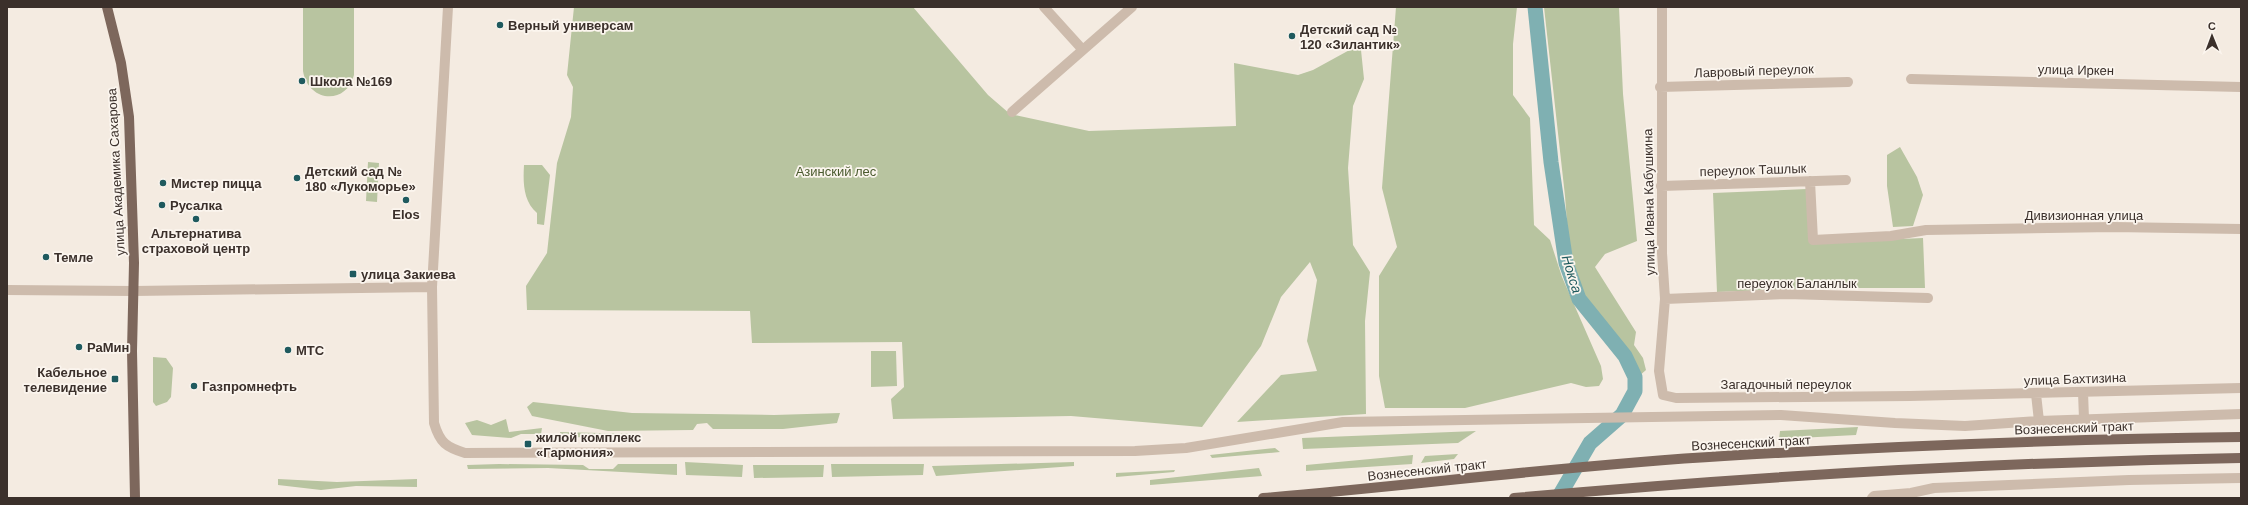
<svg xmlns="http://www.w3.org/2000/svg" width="2248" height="505" viewBox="0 0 2248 505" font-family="Helvetica,sans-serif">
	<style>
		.green { fill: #b8c4a0 }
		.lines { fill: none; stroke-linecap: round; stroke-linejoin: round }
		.river { stroke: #7fb0b2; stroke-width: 15 }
		.minor { stroke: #cdbbac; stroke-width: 10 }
		.major { stroke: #7d675c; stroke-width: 10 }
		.poi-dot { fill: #1f5a5e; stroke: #fbf5ee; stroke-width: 1.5 }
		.labels { text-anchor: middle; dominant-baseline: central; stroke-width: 3.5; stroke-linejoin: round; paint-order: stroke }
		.poi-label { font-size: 13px; font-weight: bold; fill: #3b302b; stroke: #fbf5ee; text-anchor: start }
		.street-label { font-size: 13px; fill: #3b302b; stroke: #fbf5ee }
		.park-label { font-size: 13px; fill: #4a5a2e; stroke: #fbf5ee }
		.water-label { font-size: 14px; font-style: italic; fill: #1f5a5e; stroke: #fbf5ee }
	</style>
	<rect width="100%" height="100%" fill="#f4ebe1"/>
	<path class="green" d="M 303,7 L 354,7 L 354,75 C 346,106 308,102 303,71 Z
		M 574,7 L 913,7 L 988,95 L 1010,114 L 1089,131 L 1236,126 L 1234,63 L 1298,75 L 1313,70 L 1355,47 L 1361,50 L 1364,79 L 1353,106 L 1348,168 L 1353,245 L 1370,272 L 1365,321 L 1366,414 L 1237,422 L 1281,375 L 1317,371 L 1307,341 L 1317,280 L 1310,262 L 1281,297 L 1261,346 L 1202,427 L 1071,416 L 893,419 L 891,399 L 904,387 L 902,342 L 752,343 L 750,311 L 527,310 L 526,286 L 547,253 L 557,163 L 571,117 L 573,87 L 567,75 Z
		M 1396,7 L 1517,7 L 1513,44 L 1513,95 L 1530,118 L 1534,225 L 1550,240 L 1562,277 L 1601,366 L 1603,379 L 1599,386 L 1586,387 L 1571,383 L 1465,408 L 1385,408 L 1379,376 L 1379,276 L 1397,247 L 1382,188 Z
		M 1544,7 L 1619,7 L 1623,94 L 1637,241 L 1605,254 L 1595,267 L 1636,332 L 1634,345 L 1643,358 L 1646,370 L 1638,377 L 1631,357 L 1607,329 L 1582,296 L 1570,263 L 1565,196 Z
		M 1900,147 L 1917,177 L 1923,195 L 1913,226 L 1893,227 L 1887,186 L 1887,155 Z
		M 368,162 L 379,163 L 377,202 L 366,201 Z
		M 524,165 L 542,165 L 550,175 L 544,225 L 537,224 L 537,213 C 523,201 523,182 524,165 Z
		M 1807,189 L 1810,243 L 1923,238 L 1925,288 L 1823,288 L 1717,292 L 1713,193 Z
		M 871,351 L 896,351 L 897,386 L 871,387 Z
		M 153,357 L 166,358 L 173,368 L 171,397 L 167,402 L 156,406 L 153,402 Z
		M 533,402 L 632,413 L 774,415 L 840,413 L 837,423 L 783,429 L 713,429 L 707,423 L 697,424 L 693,430 L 608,431 L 532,416 L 527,407 Z
		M 506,419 L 509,432 L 542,428 L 541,434 L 521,434 L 511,438 L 472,435 L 465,423 L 477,420 L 491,425 Z
		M 1858,427 L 1856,435 L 1779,439 L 1780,431 Z
		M 1476,431 L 1458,443 L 1303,449 L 1302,438 Z
		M 560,432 L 638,434 L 637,438 L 561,437 Z
		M 1275,448 L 1280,452 L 1212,458 L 1210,455 Z
		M 1458,454 L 1454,459 L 1421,463 L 1425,456 Z
		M 1413,455 L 1412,464 L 1306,471 L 1306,465 Z
		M 685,462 L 743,465 L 742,477 L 686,475 Z
		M 1074,462 L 1074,466 L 936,476 L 932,466 Z
		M 499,464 L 583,465 L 589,469 L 613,469 L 618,464 L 677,464 L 677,475 L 548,468 L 468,469 L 467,465 Z
		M 831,464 L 924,464 L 923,475 L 832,477 Z
		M 753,465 L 824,465 L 823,477 L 754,478 Z
		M 1259,468 L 1262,476 L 1150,485 L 1150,480 Z
		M 1175,470 L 1174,472 L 1116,477 L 1116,473 Z
		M 278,479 L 337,482 L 417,479 L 417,487 L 356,486 L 321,490 L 278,485 Z"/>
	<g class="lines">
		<path class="river" d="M 1535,7 L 1551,162 L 1566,263 L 1579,299 L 1625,356 L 1635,377 L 1635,391 L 1622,415 L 1590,443 L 1558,498"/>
		<path class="minor" d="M 448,7 L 432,287 L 434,423 C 440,443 446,447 465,453 L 1135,451 L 1186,448 L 1343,422 L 1781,415 L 1895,423 L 1965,426 L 2039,421 L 2241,414
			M 1044,7 L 1082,49
			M 1662,7 L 1662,253 L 1665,299 L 1659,371 L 1663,395 L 1676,398 L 1910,396 L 2241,388
			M 1911,79 L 2241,87
			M 1660,87 L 1848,82
			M 1012,112 L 1132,7
			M 1810,181 L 1813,240 L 1891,236 L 1926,230 L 2113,227 L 2241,229
			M 1661,186 L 1846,180
			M 7,290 L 134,291 L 432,287
			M 1665,299 L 1787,294 L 1928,298
			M 2083,392 L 2084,419
			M 2036,394 L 2039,421
			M 1872,498 L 1874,496 L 1911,493 L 1934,488 L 2129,480 L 2241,478"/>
		<path class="major" d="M 107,7 L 121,63 L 129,117 L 134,263 L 132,351 L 135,498
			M 1263,498 C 1417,485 1570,465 1724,456 C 1896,446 2069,439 2241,437
			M 1514,498 C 1756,476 1998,462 2241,458"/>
	</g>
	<g class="poi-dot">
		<circle cx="500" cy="25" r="4"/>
		<circle cx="1292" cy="36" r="4"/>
		<circle cx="302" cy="81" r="4"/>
		<circle cx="297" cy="178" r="4"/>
		<circle cx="163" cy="183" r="4"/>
		<circle cx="406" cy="200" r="4"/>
		<circle cx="162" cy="205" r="4"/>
		<circle cx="196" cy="219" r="4"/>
		<circle cx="46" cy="257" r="4"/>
		<rect x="349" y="270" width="8" height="8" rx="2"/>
		<circle cx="79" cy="347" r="4"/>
		<circle cx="288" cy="350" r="4"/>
		<rect x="111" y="375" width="8" height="8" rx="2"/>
		<circle cx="194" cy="386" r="4"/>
		<rect x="524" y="440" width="8" height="8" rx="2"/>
	</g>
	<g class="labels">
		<g class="poi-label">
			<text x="508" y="25">Верный универсам</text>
			<text x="1300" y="29">Детский сад №<tspan x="1300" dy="15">120 «Зилантик»</tspan></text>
			<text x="310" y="81">Школа №169</text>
			<text x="305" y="171">Детский сад №<tspan x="305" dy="15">180 «Лукоморье»</tspan></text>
			<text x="171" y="183">Мистер пицца</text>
			<text x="170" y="205">Русалка</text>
			<text x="406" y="214" text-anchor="middle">Elos</text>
			<text x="196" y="233" text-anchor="middle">Альтернатива<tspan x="196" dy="15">страховой центр</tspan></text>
			<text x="54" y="257">Темле</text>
			<text x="361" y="274">улица Закиева</text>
			<text x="87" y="347">РаМин</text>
			<text x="296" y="350">МТС</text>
			<text x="107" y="372" text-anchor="end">Кабельное<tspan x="107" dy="15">телевидение</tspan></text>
			<text x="202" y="386">Газпромнефть</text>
			<text x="536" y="437">жилой комплекс<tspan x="536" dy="15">«Гармония»</tspan></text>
		</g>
		<g class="street-label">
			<text transform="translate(2076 70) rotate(1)">улица Иркен</text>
			<text transform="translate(1754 71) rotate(-2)">Лавровый переулок</text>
			<text transform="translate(1753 170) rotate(-2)">переулок Ташлык</text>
			<text transform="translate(116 172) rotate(-93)">улица Академика Сахарова</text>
			<text transform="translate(1649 202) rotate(-91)">улица Ивана Кабушкина</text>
			<text x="2084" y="215">Дивизионная улица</text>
			<text x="1797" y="283">переулок Баланлык</text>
			<text transform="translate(2075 379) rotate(-2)">улица Бахтизина</text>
			<text x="1786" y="384">Загадочный переулок</text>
			<text transform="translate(2074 428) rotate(-2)">Вознесенский тракт</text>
			<text transform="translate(1751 443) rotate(-3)">Вознесенский тракт</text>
			<text transform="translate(1427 470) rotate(-6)">Вознесенский тракт</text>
		</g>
		<g class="park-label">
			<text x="836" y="171">Азинский лес</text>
		</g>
		<g class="water-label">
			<text transform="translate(1572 274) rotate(73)">Нокса</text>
		</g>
	</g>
	<rect width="2248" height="505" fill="none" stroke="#3b302b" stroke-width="16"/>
	<g transform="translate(2212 36) rotate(359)" stroke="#fbf5ee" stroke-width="3" paint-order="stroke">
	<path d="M0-3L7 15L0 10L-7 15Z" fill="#3b302b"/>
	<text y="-6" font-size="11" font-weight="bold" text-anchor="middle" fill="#3b302b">С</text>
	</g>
</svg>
